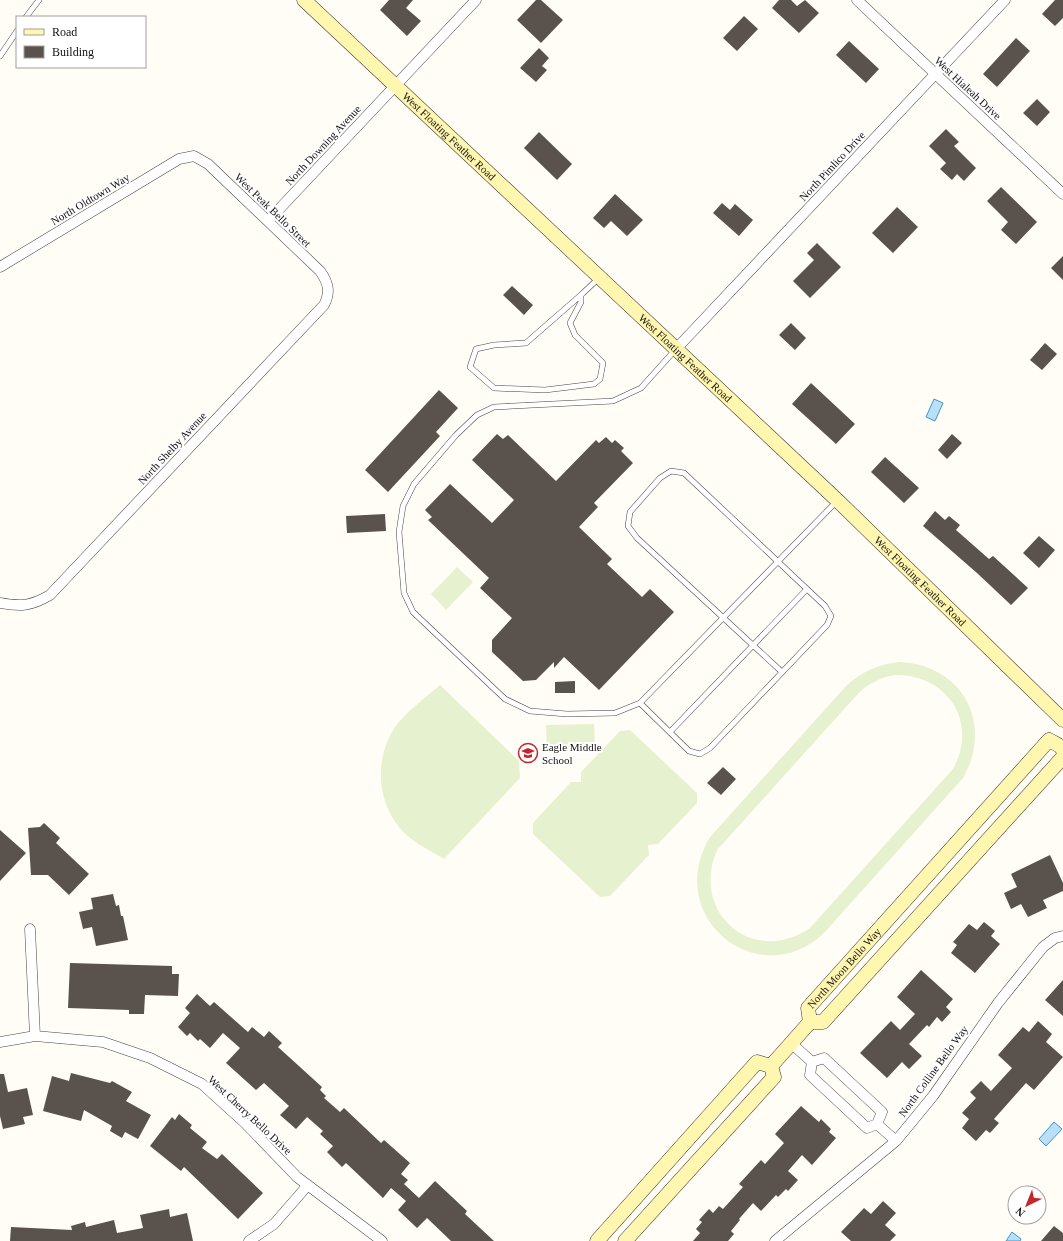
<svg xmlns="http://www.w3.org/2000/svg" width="1063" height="1241" viewBox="0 0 1063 1241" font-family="Georgia,serif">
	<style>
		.pitch { fill: #e6f2cf; fill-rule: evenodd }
		.water { fill: #b9e0f7; stroke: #3f96cf }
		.building { fill: #5a524d }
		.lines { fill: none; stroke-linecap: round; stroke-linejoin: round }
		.lane-casing { stroke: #444; stroke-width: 6 }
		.street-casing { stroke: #444; stroke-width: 11 }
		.secondary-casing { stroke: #333; stroke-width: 15 }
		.lane { stroke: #fff; stroke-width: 5 }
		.street { stroke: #fff; stroke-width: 10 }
		.secondary { stroke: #fff6b0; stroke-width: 14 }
		.labels { text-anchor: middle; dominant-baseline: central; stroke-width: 4; stroke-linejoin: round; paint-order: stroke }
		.street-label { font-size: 11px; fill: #111; stroke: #fff }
		.poi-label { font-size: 11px; fill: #111; stroke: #fff; text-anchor: start }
	</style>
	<rect width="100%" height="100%" fill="#fffdf5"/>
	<path class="pitch" d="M 457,567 L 473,582 L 446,610 L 431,594 Z
		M 900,662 C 963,665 994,724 963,778 L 824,933 C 759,995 662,917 710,837 L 847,685 C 863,671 879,664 900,662 ZM 895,675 C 947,674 979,722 953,769 L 810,928 C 753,967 690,913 717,850 L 856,696 C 867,684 879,678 895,675 Z
		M 440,685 L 519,761 L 520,778 L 444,859 C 429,850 410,841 399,827 C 376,798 375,758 395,727 C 407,711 425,698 440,685 Z
		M 594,724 L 595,751 L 547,753 L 546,725 Z
		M 630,730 L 697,793 L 697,803 L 658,844 L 648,845 L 649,855 L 610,896 L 600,897 L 533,834 L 533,823 L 571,782 L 581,782 L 581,772 L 620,731 Z"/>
	<path class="water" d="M 934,399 L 943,403 L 935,421 L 926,417 Z
		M 1054,1122 L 1062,1129 L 1046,1146 L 1039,1139 Z
		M 1012,1232 L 1021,1239 L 1020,1241 L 1006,1241 Z"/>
	<path class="building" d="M 389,0 L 413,0 L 406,8 L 421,21 L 407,36 L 380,10 Z
		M 536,0 L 541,0 L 563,20 L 541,43 L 517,20 Z
		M 779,0 L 791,0 L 797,6 L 805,0 L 819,13 L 799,33 L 772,8 Z
		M 1055,0 L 1063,0 L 1063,18 L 1055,26 L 1042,14 Z
		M 744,16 L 758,29 L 737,51 L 723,38 Z
		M 1016,38 L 1030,51 L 997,87 L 983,74 Z
		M 849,41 L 879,69 L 866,83 L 836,55 Z
		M 539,48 L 549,58 L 542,66 L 547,70 L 536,82 L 520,68 Z
		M 1037,99 L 1050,112 L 1037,126 L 1023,113 Z
		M 946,129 L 959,142 L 954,146 L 976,168 L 964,181 L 957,174 L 952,180 L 940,169 L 946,163 L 929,146 Z
		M 539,132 L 572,164 L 557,180 L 524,148 Z
		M 1001,187 L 1037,222 L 1016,244 L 1001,230 L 1008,222 L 987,201 Z
		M 615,194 L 643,220 L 627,236 L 611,221 L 604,228 L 593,218 Z
		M 722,203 L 730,210 L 735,204 L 753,220 L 739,236 L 713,213 Z
		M 897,207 L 918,227 L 893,253 L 872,233 Z
		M 817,243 L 841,267 L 810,298 L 793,281 L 814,260 L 807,253 Z
		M 1063,256 L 1063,280 L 1051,268 Z
		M 512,286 L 533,305 L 524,315 L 503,295 Z
		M 791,323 L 806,338 L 795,350 L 779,335 Z
		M 1045,343 L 1057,354 L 1042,370 L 1030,360 Z
		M 811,383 L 855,424 L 836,444 L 792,404 Z
		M 439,390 L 458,408 L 436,432 L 440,436 L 388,492 L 365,470 Z
		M 497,434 L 503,439 L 508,435 L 556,481 L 596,440 L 599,443 L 606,437 L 612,443 L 615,440 L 624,448 L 621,451 L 633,463 L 594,503 L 598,507 L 579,527 L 612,559 L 607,564 L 642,597 L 650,589 L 674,612 L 599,690 L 564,657 L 554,668 L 554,662 L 536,680 L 523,681 L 492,652 L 492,640 L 512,618 L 480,588 L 489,578 L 428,520 L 432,517 L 425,510 L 450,484 L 492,523 L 514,500 L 472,460 Z
		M 952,434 L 962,443 L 947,459 L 938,450 Z
		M 885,457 L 919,488 L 904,503 L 871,472 Z
		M 935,511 L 945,520 L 949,516 L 960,525 L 956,530 L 989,559 L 993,556 L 1028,588 L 1011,605 L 977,573 L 923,526 Z
		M 385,514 L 386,531 L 347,533 L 346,516 Z
		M 1039,536 L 1055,550 L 1039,568 L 1023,553 Z
		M 575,681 L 575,693 L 555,693 L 555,682 Z
		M 723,767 L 736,779 L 721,795 L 707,783 Z
		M 44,823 L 60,838 L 56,843 L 89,874 L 69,895 L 48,875 L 31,875 L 28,828 L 40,827 Z
		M 0,830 L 26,853 L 0,881 Z
		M 1050,855 L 1063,883 L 1063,891 L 1043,900 L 1047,908 L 1028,917 L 1021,904 L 1011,909 L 1004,893 L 1017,887 L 1011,874 Z
		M 113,894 L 116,906 L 119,905 L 121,916 L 123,916 L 128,940 L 96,946 L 92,927 L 83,929 L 79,912 L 93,909 L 91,898 Z
		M 984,922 L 995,931 L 991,936 L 1000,944 L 975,973 L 951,953 L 957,945 L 953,942 L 969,924 L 977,930 Z
		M 70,963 L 172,966 L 172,974 L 179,974 L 178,996 L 145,995 L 144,1014 L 129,1014 L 129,1010 L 68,1008 Z
		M 921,970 L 953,999 L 946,1007 L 951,1012 L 942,1022 L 937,1017 L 929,1027 L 927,1025 L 909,1044 L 922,1056 L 909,1069 L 902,1062 L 887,1078 L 860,1053 L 891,1021 L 900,1030 L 915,1014 L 897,997 Z
		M 1063,980 L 1063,1016 L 1045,1000 Z
		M 197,994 L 210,1006 L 214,1002 L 248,1032 L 252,1027 L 264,1037 L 269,1031 L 282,1043 L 278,1047 L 322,1087 L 320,1090 L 326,1096 L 324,1098 L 340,1112 L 344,1108 L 381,1143 L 384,1140 L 410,1163 L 401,1174 L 408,1180 L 404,1184 L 419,1198 L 435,1181 L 467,1211 L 465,1214 L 494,1241 L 451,1241 L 427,1218 L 417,1228 L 398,1210 L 406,1201 L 391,1188 L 383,1198 L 346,1163 L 342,1167 L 327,1152 L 333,1146 L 320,1134 L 323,1131 L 307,1117 L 296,1129 L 280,1115 L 289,1106 L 264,1083 L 256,1090 L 226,1063 L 240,1048 L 223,1033 L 210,1048 L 200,1039 L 198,1041 L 190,1033 L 187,1036 L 178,1027 L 190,1013 L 185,1008 Z
		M 1038,1021 L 1052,1034 L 1046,1042 L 1063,1057 L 1034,1090 L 1026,1083 L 994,1119 L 999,1123 L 990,1133 L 986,1130 L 976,1141 L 962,1128 L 969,1119 L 962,1113 L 976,1098 L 970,1092 L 981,1081 L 991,1091 L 1012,1068 L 998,1055 L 1023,1027 L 1029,1032 Z
		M 71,1073 L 110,1083 L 112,1081 L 132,1092 L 126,1101 L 151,1115 L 138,1139 L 125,1132 L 122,1138 L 110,1131 L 112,1126 L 84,1110 L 81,1121 L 43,1111 L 52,1076 L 69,1081 Z
		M 0,1074 L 4,1074 L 8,1092 L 27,1088 L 33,1115 L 23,1117 L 25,1124 L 3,1129 L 0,1116 Z
		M 801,1106 L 819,1122 L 821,1119 L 831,1129 L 829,1132 L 836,1138 L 812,1165 L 802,1155 L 788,1171 L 798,1180 L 788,1191 L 786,1189 L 778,1197 L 776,1195 L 761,1211 L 753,1203 L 739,1219 L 740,1220 L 731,1231 L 734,1234 L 728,1241 L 693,1241 L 700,1233 L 696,1229 L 702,1222 L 699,1220 L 709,1209 L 713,1213 L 719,1206 L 723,1209 L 743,1187 L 739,1184 L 761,1160 L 765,1164 L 784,1143 L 775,1134 Z
		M 179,1114 L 192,1125 L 190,1128 L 207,1142 L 202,1148 L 217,1159 L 222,1154 L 263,1193 L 238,1219 L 184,1167 L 181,1171 L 150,1146 L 172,1117 L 175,1120 Z
		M 883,1201 L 896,1213 L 885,1225 L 896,1235 L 890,1241 L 851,1241 L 841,1232 L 864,1208 L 871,1214 Z
		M 169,1209 L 170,1217 L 187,1213 L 193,1241 L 10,1241 L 11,1227 L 72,1230 L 71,1226 L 85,1222 L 86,1227 L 114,1220 L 117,1233 L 143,1228 L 140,1215 Z
		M 1054,1226 L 1063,1233 L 1063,1241 L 1041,1241 Z"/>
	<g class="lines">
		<g class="lane-casing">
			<path id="lane" d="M 26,17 L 39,0
				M 0,56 L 17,31
				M 581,295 L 581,302 L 570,323 L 575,335 L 603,363 L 600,379 L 594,384 L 545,390 L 494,388 L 470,367 L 476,349 L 494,345 L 526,343 L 581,295 L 583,293 L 599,278
				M 676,349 L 641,388 L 613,401 L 494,407 L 477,415 L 456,435 L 414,484 L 403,506 L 399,532 L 404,593 L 413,612 L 505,699 L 530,711 L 567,714 L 615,713 L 640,703 L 837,501
				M 640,703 L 689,751 L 700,754 L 710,748 L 827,625 L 831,616 L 825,606 L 684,473 L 671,471 L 660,478 L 630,512 L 628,526 L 637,538 L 782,672
				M 670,732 L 807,589"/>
		</g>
		<g class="street-casing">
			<path id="street" d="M 857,0 L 1063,194
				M 268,221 L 476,0
				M 0,267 L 179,159 L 194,156 L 208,164 L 320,271 C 328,282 331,292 324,305 L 50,595 C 31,606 21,607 0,603
				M 676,349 L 1005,0
				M 30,929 L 35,1036
				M 0,1042 L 35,1036 L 103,1042 L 150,1058 L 202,1084 L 245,1123 L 297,1177 L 382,1241
				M 791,1043 L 812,1062
				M 824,1058 L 882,1112 L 877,1124 L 867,1128 L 810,1075 L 812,1062 Z
				M 877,1124 L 896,1141
				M 249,1241 L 274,1224 L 308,1185
				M 775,1241 L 896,1141 L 933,1096 L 998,1003 L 1043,947 L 1055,938 L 1063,936"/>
		</g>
		<g class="secondary-casing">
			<g id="secondary">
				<path id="s1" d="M 304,0 L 837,500 L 1063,720"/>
				<path id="s2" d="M 810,1022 L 808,1008 L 1049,740 L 1060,746 L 1063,750"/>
				<path d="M 810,1022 L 823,1022 L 1063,757"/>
				<path d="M 771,1066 L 810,1022"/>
				<path d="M 597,1241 L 757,1062 L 771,1066"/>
				<path d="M 625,1241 L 774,1077 L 771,1066"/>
			</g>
		</g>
		<use href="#lane" class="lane"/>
		<use href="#street" class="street"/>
		<use href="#secondary" class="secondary"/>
	</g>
	<defs>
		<g id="school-ring" transform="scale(1)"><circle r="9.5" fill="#fff" stroke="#c4262e" stroke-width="1.5"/><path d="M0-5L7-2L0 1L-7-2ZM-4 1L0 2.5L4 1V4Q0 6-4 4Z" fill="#c4262e"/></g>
	</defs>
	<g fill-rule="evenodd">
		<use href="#school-ring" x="528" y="753"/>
	</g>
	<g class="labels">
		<g class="street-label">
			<text transform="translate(968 88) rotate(43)">West Hialeah Drive</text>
			<text stroke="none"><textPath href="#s1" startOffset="199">West Floating Feather Road</textPath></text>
			<text transform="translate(323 145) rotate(-47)">North Downing Avenue</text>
			<text transform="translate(832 166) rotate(-47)">North Pimlico Drive</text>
			<text transform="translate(90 199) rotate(-31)">North Oldtown Way</text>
			<text transform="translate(273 210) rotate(44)">West Peak Bello Street</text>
			<text stroke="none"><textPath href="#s1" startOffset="523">West Floating Feather Road</textPath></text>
			<text transform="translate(172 448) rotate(-47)">North Shelby Avenue</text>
			<text stroke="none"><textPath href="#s1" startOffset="847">West Floating Feather Road</textPath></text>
			<text stroke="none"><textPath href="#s2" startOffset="68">North Moon Bello Way</textPath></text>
			<text transform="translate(933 1071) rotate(-54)">North Colline Bello Way</text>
			<text transform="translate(250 1115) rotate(43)">West Cherry Bello Drive</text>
		</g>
		<g class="poi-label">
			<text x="542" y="747">Eagle Middle<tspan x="542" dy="13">School</tspan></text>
		</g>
	</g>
	<rect x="16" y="16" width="130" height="52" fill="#ffffff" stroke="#a0a0a0"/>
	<rect x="24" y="29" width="20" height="6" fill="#fff6b0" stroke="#a0a0a0"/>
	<text x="52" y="36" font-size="12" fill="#111111">Road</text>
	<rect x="24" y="46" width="20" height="12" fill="#5a524d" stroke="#a0a0a0"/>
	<text x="52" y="56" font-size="12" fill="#111111">Building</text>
	<g transform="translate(1027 1205) rotate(223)"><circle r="19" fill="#ffffff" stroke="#a0a0a0"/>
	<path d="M0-3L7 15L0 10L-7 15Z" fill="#c4262e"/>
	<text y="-6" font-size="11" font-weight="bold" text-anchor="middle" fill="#111111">N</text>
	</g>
</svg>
